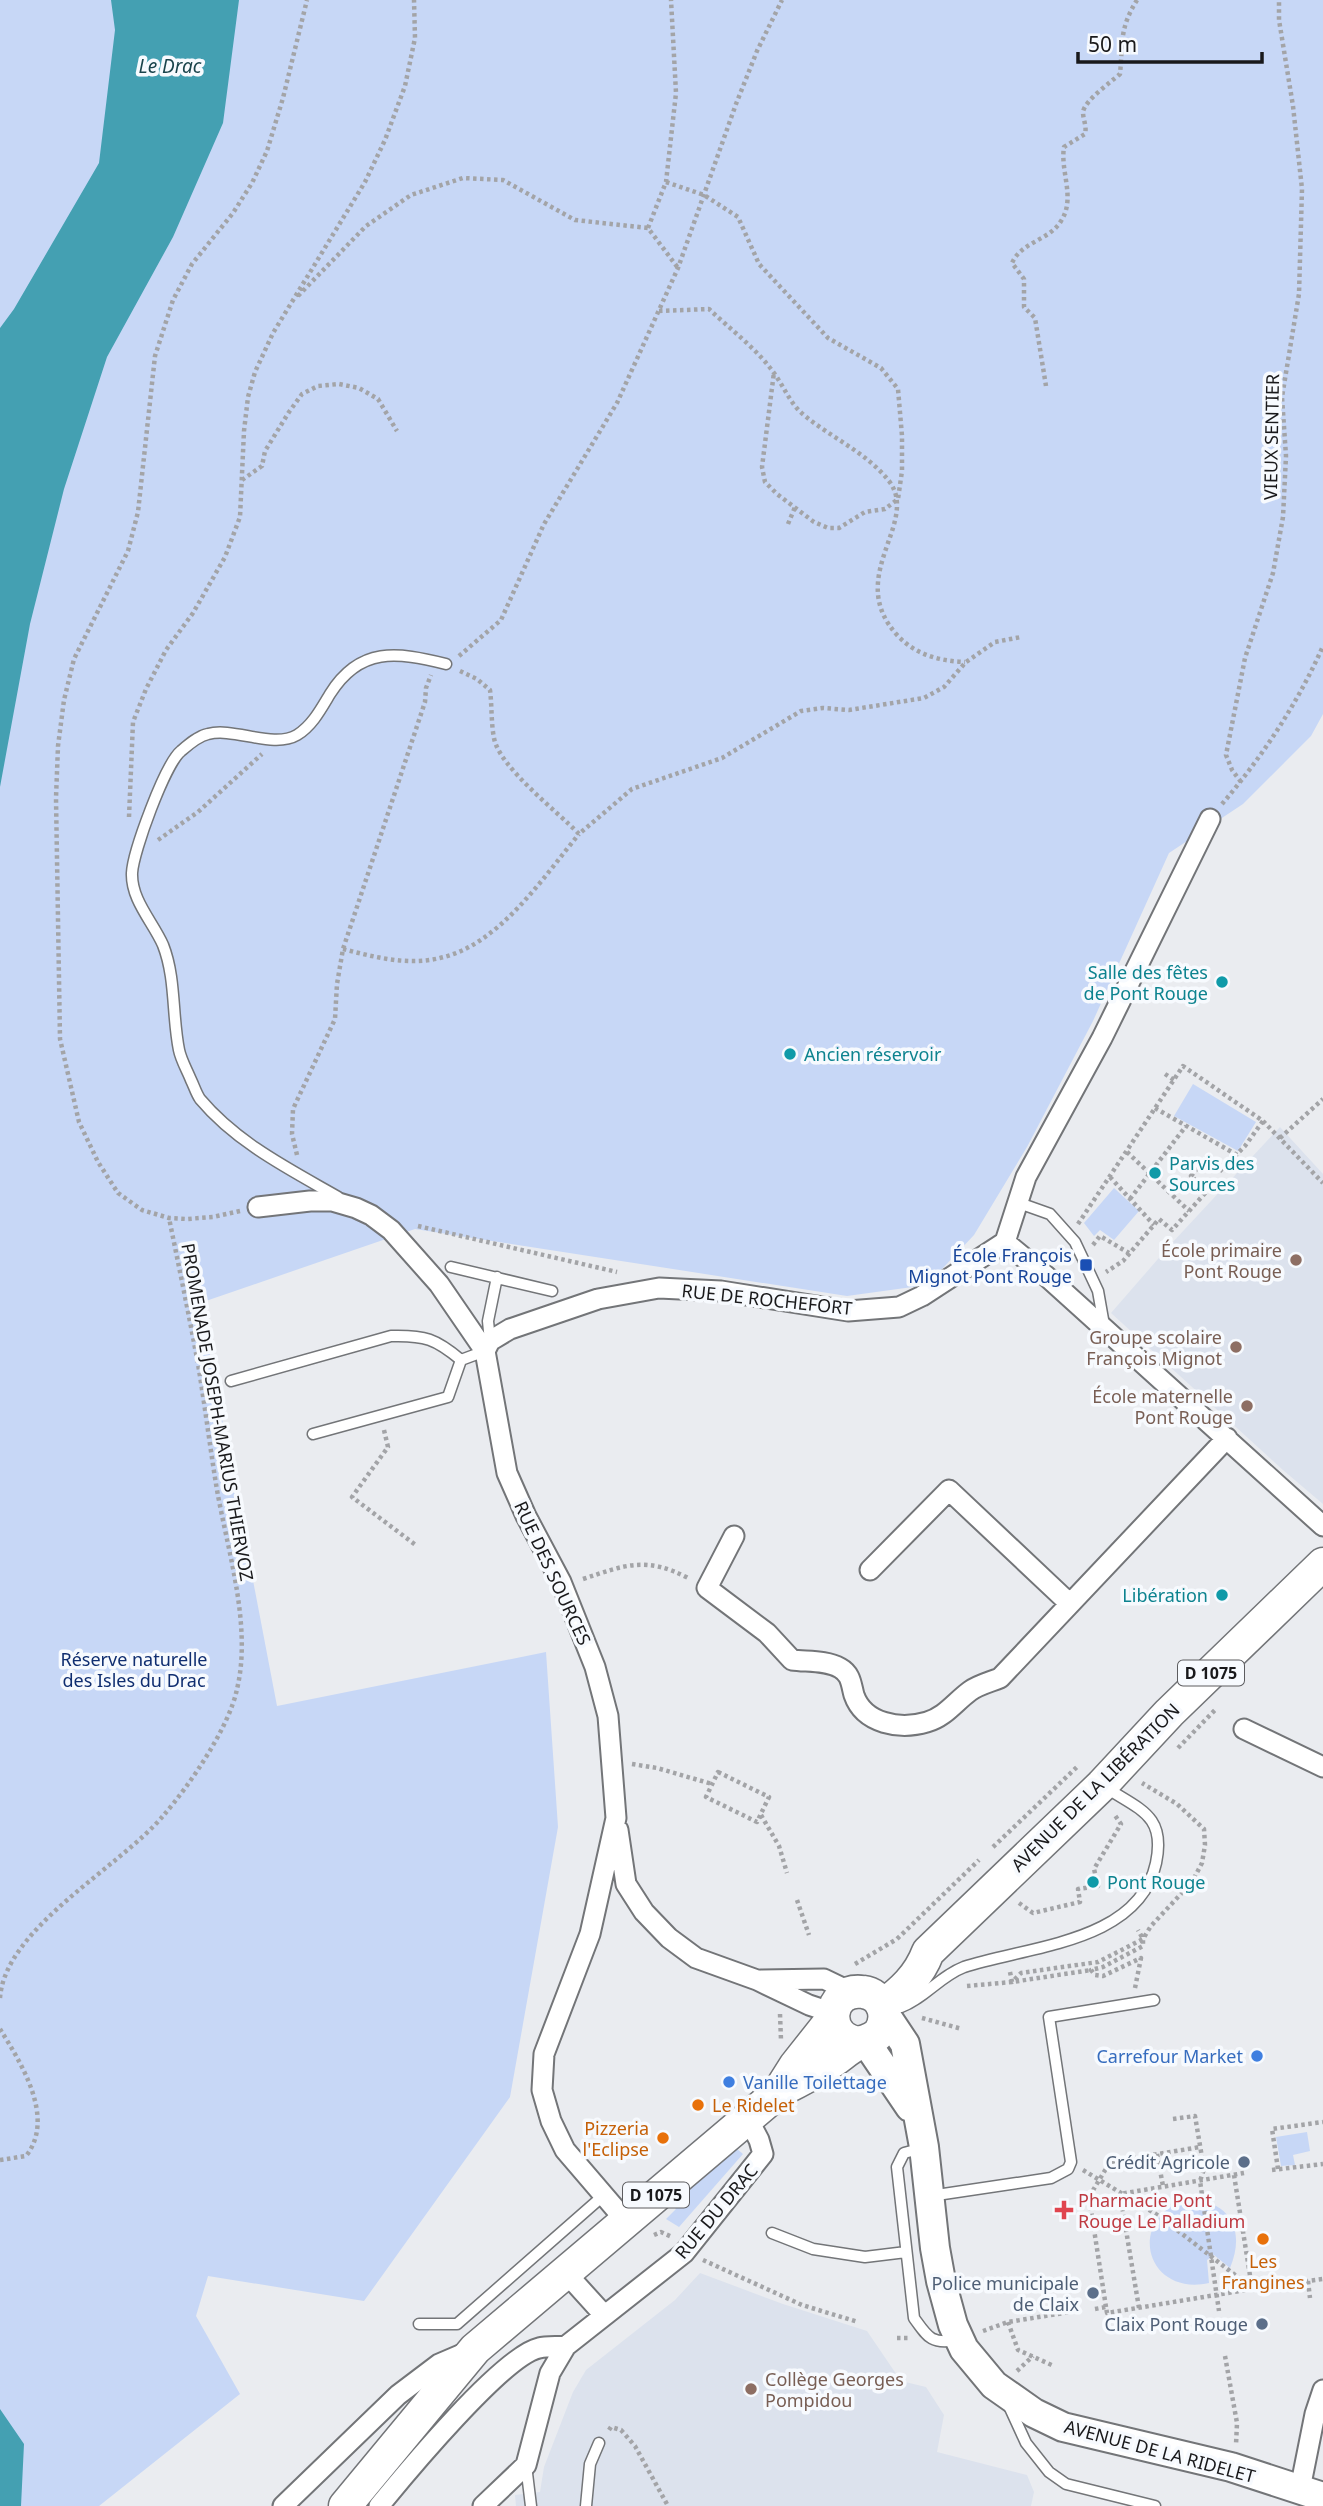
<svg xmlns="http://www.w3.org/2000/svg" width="1323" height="2506" viewBox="0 0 1323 2506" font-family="'Noto Sans',sans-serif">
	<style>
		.built { fill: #dce2ed }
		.green { fill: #c7d7f6 }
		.water { fill: #44a0b2 }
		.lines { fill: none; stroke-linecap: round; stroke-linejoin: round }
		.lane-casing { stroke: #737578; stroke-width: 13 }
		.street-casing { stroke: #737578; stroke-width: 23 }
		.secondary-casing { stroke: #737578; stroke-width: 32 }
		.primary-casing { stroke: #737578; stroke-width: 35 }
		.path { stroke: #a3a4a7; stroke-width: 4.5; stroke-dasharray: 3.5 3.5; stroke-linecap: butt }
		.lane { stroke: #fff; stroke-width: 10 }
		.street { stroke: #fff; stroke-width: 19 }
		.secondary { stroke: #fff; stroke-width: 28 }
		.primary { stroke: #fff; stroke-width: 32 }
		.culture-dot { fill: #0f9aa8; stroke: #f7fafe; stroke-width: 2.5 }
		.education-dot { fill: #8d6e63; stroke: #f7fafe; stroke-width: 2.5 }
		.transit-dot { fill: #1a4fb4; stroke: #f7fafe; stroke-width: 2.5 }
		.shop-dot { fill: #3f7fe0; stroke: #f7fafe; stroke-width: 2.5 }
		.food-dot { fill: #e8710a; stroke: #f7fafe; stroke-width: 2.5 }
		.service-dot { fill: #5c6f8a; stroke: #f7fafe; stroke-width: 2.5 }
		.health-dot { fill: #e0444e; stroke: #f7fafe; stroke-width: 2.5 }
		.labels { text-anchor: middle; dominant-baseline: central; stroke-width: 7; stroke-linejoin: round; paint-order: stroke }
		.shield { fill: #f7fafe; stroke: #5c5c5f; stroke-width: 2 }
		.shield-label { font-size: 16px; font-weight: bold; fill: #19191b }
		.street-label { font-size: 18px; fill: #19191b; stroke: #f7fafe }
		.culture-label { font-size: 18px; fill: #0d838f; stroke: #f7fafe; text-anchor: start }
		.education-label { font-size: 18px; fill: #785e54; stroke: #f7fafe; text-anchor: end }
		.transit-label { font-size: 18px; fill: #164399; stroke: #f7fafe; text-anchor: end }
		.park-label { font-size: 18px; fill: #102e70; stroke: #f7fafe }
		.shop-label { font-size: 18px; fill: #366cbe; stroke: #f7fafe; text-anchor: end }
		.food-label { font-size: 18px; fill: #c56008; stroke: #f7fafe; text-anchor: start }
		.service-label { font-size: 18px; fill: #4e5e75; stroke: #f7fafe; text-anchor: end }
		.health-label { font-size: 18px; fill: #be3a42; stroke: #f7fafe; text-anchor: start }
		.water-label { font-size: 19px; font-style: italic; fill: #1a444c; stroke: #f7fafe }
	</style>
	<rect width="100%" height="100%" fill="#eaecf0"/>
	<path class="built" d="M 1280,1127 L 1323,1174 L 1323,1504 L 1283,1470 L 1111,1313 L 1171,1244 Z
		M 700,2273 L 783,2304 L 867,2331 L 901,2381 L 926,2387 L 944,2415 L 937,2452 L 1027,2475 L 1034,2492 L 1031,2506 L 516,2506 L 515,2495 L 540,2492 L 544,2467 L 573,2392 L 586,2370 L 675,2300 Z"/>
	<path class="green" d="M 0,0 L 1323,0 L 1323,714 L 1311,736 L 1243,804 L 1169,853 L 1093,1021 L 1027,1147 L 974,1235 L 927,1285 L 847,1296 L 415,1229 L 200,1303 L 277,1706 L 546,1652 L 558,1827 L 510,2097 L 364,2301 L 208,2276 L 196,2316 L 240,2394 L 99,2506 L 0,2506 Z
		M 1193,1084 L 1256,1122 L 1238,1151 L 1174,1116 Z
		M 1114,1188 L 1139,1211 L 1114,1240 L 1100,1230 L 1094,1236 L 1084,1223 Z
		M 1307,2132 L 1310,2151 L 1293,2155 L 1295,2165 L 1281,2166 L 1276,2137 Z
		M 737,2149 L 743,2154 L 679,2227 L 666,2219 L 676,2209 L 670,2202 Z
		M 1187,2199 C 1230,2200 1246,2230 1230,2268 L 1214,2255 L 1207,2260 L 1209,2283 C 1146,2297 1125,2219 1187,2199 Z"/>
	<path class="water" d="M 111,0 L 239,0 L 223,123 L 173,237 L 107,357 L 64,489 L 30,624 L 0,787 L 0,328 L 14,309 L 99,163 L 115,30 Z
		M 0,2409 L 24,2444 L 21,2506 L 0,2506 Z"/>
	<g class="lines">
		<g class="lane-casing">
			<path id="lane" d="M 338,1197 C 289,1169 237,1143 200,1099 C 196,1093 194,1086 191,1080 C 187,1070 181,1060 179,1050 C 172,1016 176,978 163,945 C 153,922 131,900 132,873 C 133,852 165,764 181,751 C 188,745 198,736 208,734 C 234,727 273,749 297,735 C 312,726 321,709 330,694 C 360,646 397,652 446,664
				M 1019,1203 L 1050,1214 L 1075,1242 L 1098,1291 L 1104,1325
				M 451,1267 L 552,1291
				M 490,1341 L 488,1321 L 497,1277
				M 231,1381 L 391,1336 C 425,1335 436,1339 461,1360
				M 313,1434 L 448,1397 L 461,1360 L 485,1351
				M 901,2007 C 925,1998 940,1976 964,1967 C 1027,1946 1139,1943 1156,1863 C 1166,1815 1140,1810 1105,1787
				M 923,2148 L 904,2153 L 897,2167 L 914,2318 C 927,2336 931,2345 956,2340
				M 930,2196 L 1051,2178 L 1068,2169 L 1071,2162 L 1049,2017 L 1154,2000
				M 772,2233 L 813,2249 L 865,2257 L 906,2252
				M 419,2324 L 457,2324 L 604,2195
				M 1009,2406 L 1026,2443 L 1049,2472 L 1066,2484 L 1155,2506
				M 526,2465 L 531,2506
				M 586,2506 L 590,2464 L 599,2443"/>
		</g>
		<g class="street-casing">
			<path id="street" d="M 258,1207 L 310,1201 L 332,1201 L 356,1208 L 371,1215 L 391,1230 L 439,1284 L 485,1351 L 507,1473 L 526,1516 L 561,1582 L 595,1667 L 608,1716 L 616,1818 L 590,1934 L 544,2054 L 542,2090 L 551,2121 L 565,2150 L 625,2220
				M 1005,1242 L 1045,1275 L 1323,1526
				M 485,1351 L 490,1341 L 510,1329 L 598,1299 L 659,1288 L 721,1291 L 848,1311 L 899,1307 L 922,1296 L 1005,1242 L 1026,1177 L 1102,1038 L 1210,819
				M 734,1536 L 707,1588 L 767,1633 L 792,1660 C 807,1662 826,1660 840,1668 C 851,1674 851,1684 854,1695 C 864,1724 900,1730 927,1722 C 945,1717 955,1702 970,1691 C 978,1685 990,1682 1000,1678 L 1227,1438
				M 870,1570 L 949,1490 L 1070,1604
				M 1244,1729 L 1323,1767
				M 618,1830 L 626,1884 L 644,1912 L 669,1938 L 696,1958 L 757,1980 L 809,2005 L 833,2013
				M 761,1980 L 824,1979 L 851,1992
				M 565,2272 L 604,2315
				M 1300,2489 L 1315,2414 L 1323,2390
				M 283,2506 L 398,2395 L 439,2364 L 467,2352
				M 379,2506 C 406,2473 503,2356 539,2348 C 547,2346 558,2347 566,2346
				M 483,2506 L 526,2465 L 550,2373 L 566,2346 L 684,2253 L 763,2154 L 759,2140 L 748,2119"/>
		</g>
		<g class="secondary-casing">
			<path id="secondary" d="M 885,2014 L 905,2044 L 924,2147 L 935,2248 L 941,2281 L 953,2325 L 964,2349 L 994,2385 L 1034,2413 L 1063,2427 L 1231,2467 L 1323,2497
				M 866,2042 L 910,2107"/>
		</g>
		<g class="primary-casing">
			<path id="primary" d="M 882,2006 C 902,1992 919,1976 928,1952 L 1102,1785 L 1169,1713 L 1323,1564
				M 783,2085 L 795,2066 L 833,2018
				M 345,2506 L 475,2349 L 781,2090 C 799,2081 816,2072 833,2061 C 842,2055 850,2047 860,2043 C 867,2040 873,2040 879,2033 C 884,2026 886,2017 883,2008 C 880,1999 872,1993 863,1992 C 827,1987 821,2039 860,2043"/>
		</g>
		<path class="path" d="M 666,182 L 704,195 L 738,217 L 759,264 L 828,338 L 881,368 L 898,389 L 902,436 L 902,471 L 898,499 L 885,509 L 865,512 L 839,528 L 828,528 L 814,522 L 777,494 L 765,482 L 762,467 L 774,372
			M 648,228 L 666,182 L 676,93 L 671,0
			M 298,296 L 366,226 L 411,195 L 463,178 L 503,180 L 575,220 L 648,228 L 678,268
			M 659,311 L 709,309 C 730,329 757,349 774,373 C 785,388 790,404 805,416 C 832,438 867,453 889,481 C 921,523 843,577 898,636 C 916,655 940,661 965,662
			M 1046,386 L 1035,318 L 1024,307 L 1024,279 L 1012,263 C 1021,242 1050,240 1061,221 C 1076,198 1060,172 1064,147 L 1085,134 C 1087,126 1083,120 1083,112 C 1085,100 1111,82 1120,74 C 1123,43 1119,29 1137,0
			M 242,480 L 262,466 L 265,451 L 289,412 L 302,394 L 318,386 L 339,384 L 359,388 L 378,399 L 397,431
			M 788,524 L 795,507
			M 459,656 L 501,620 L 544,524 L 617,403 L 678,268 L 736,104 L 757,51 L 782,0
			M 460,671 L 477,679 L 490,690 C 492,706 491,723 494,738 C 499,767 557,811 579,834 L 632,789 L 722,758 L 801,711 L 823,708 L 849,710 L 924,698 L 944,687 L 966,662 L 995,642 L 1021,637
			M 1241,782 L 1232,770 L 1226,755 L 1245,658 L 1273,573 L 1283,517 L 1286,456 L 1282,397 L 1299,294 L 1302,189 L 1293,106 L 1279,20 L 1279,0
			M 1222,804 C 1262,757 1298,703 1323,646
			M 129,817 L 133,722 L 146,689 L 166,650 L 193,613 L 225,557 L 240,517 L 244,431 L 248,397 L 255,372 L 273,333 L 365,182 L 385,140 L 405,86 L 415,38 L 414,0
			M 158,840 L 198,812 L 262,754
			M 343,949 C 374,957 408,966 440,958 C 499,945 542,879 579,834
			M 1165,1074 L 1174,1080
			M 1155,1108 L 1237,1155
			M 1263,1121 L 1323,1183
			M 1280,1138 L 1323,1099
			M 1127,1152 L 1189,1211
			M 297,1155 L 292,1134 L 293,1109 L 335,1019 L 337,984 L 343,949 L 425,702 L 426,688 L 431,675
			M 1110,1177 L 1154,1225
			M 1130,1199 L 1186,1126
			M 240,1211 L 213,1217 L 187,1219 L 169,1218 L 142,1210 L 118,1193 L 98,1162 L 79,1122 L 60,1039 L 56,798 L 58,746 L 64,700 L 74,659 L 128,551 L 138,512 L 155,356 L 173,300 L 192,264 L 233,213 L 252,183 L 267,151 L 283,98 L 307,0
			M 1078,1224 L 1183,1066 L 1263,1121 L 1245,1146 L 1219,1172 L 1205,1159 L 1191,1176 L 1207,1191 L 1172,1230 L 1159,1219 L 1123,1261 L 1106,1272
			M 418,1226 L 617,1272
			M 1093,1245 L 1100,1236 L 1129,1253
			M 384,1430 L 388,1447 L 352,1497 L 417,1546
			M 583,1579 C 625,1565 646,1556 688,1578
			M 1178,1748 L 1216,1709
			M 632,1764 L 657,1768 L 712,1784
			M 718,1772 L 769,1797 L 757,1822 L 706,1797 Z
			M 761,1815 L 779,1846 L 787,1873
			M 993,1847 L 1078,1766
			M 1185,1880 L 1192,1882
			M 797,1900 L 809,1935
			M 1019,1903 L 1033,1913 L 1080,1902 L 1078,1889 L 1098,1886 L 1094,1869 L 1121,1824 L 1114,1814
			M 855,1964 L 897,1939 L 979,1860
			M 1010,1972 L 1012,1982 L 1091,1970
			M 967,1986 L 1012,1982 L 1021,1973 L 1098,1962 L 1143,1939 L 1151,1926 L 1192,1882 L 1202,1863 L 1205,1845 L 1204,1829 L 1177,1804 L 1142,1783
			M 1135,1988 L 1141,1958 L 1103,1976 L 1095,1975 L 1091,1970 L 1103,1967 L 1143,1946 L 1143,1939 L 1138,1930
			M 0,1998 C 5,1928 119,1868 163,1816 C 189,1786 229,1728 237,1689 C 252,1627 228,1552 217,1490 C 210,1448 205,1406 198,1364 C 189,1315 179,1267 169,1218
			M 780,2014 L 781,2040
			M 922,2018 L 962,2029
			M 0,2029 C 21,2063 56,2118 26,2156 L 0,2160
			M 1173,2119 L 1195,2116 L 1204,2169 L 1200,2181 L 1219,2311
			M 1157,2154 L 1163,2186
			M 1278,2169 L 1272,2129 L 1323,2122
			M 1083,2170 L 1159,2216 L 1253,2289
			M 1272,2170 L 1323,2164
			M 1234,2175 L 1252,2288
			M 654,2235 L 661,2232 L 672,2237
			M 703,2260 L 802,2305 L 858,2322
			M 1308,2281 L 1310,2298
			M 1284,2284 L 1323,2279
			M 1106,2307 L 1089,2197 L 1110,2162 L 1200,2147
			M 1139,2308 L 1120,2194 L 1244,2173
			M 1095,2309 L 1106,2307 L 1107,2313 L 1264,2287
			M 1008,2322 L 1018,2350 L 1054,2366
			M 983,2331 L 1008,2322 L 1070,2312
			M 897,2338 L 910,2338
			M 1225,2356 L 1237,2423 L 1236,2445
			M 1017,2371 L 1033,2356
			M 609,2430 L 611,2427 L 621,2430 L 635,2446 L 668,2506"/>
		<use href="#lane" class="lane"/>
		<use href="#street" class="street"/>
		<use href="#secondary" class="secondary"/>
		<use href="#primary" class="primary"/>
	</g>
	<g class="culture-dot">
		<circle cx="1222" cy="982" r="7"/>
		<circle cx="790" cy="1054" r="7"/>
		<circle cx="1155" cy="1173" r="7"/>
		<circle cx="1222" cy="1595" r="7"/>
		<circle cx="1093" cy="1882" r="7"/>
	</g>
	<g class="education-dot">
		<circle cx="1296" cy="1260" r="7"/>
		<circle cx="1236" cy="1347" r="7"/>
		<circle cx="1247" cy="1406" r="7"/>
		<circle cx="751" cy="2389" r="7"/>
	</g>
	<rect class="transit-dot" x="1079" y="1258" width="14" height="14" rx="3.5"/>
	<g class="shop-dot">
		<circle cx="1257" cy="2056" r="7"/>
		<circle cx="729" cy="2082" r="7"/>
	</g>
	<g class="food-dot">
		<circle cx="698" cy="2105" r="7"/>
		<circle cx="663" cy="2138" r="7"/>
		<circle cx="1263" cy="2239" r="7"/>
	</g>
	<g class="service-dot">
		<circle cx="1244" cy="2162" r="7"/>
		<circle cx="1093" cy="2293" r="7"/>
		<circle cx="1262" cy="2324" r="7"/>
	</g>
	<path class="health-dot" d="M1060.5 2199.5h7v7h7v7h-7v7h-7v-7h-7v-7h7z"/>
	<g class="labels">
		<g class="shield">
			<rect x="1178" y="1660.5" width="66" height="25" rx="5"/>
			<rect x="623" y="2182.5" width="66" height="25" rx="5"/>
		</g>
		<g class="shield-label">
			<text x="1211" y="1673">D 1075</text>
			<text x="656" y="2195">D 1075</text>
		</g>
		<g class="street-label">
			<text transform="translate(1271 437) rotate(-89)">VIEUX SENTIER</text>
			<text transform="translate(767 1299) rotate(6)">RUE DE ROCHEFORT</text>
			<text transform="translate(218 1412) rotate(80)">PROMENADE JOSEPH-MARIUS THIERVOZ</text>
			<text transform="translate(553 1573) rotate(65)">RUE DES SOURCES</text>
			<text transform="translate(1095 1787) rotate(-45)">AVENUE DE LA LIBÉRATION</text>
			<text transform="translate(716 2211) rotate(-50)">RUE DU DRAC</text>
			<text transform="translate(1160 2451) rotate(15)">AVENUE DE LA RIDELET</text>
		</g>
		<g class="culture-label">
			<text x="1208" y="972" text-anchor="end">Salle des fêtes<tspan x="1208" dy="21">de Pont Rouge</tspan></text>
			<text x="804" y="1054">Ancien réservoir</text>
			<text x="1169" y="1163">Parvis des<tspan x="1169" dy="21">Sources</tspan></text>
			<text x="1208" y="1595" text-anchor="end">Libération</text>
			<text x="1107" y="1882">Pont Rouge</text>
		</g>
		<g class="education-label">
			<text x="1282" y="1250">École primaire<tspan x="1282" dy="21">Pont Rouge</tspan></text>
			<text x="1222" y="1337">Groupe scolaire<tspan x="1222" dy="21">François Mignot</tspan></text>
			<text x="1233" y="1396">École maternelle<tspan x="1233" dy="21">Pont Rouge</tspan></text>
			<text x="765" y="2379" text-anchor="start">Collège Georges<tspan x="765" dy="21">Pompidou</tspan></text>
		</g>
		<g class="transit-label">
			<text x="1072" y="1255">École François<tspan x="1072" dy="21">Mignot Pont Rouge</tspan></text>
		</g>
		<g class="park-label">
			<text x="134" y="1659">Réserve naturelle<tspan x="134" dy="21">des Isles du Drac</tspan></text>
		</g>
		<g class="shop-label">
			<text x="1243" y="2056">Carrefour Market</text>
			<text x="743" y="2082" text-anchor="start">Vanille Toilettage</text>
		</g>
		<g class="food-label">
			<text x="712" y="2105">Le Ridelet</text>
			<text x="649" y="2128" text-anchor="end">Pizzeria<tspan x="649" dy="21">l'Eclipse</tspan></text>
			<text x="1263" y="2261" text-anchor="middle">Les<tspan x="1263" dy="21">Frangines</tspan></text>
		</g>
		<g class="service-label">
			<text x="1230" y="2162">Crédit Agricole</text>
			<text x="1079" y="2283">Police municipale<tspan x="1079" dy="21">de Claix</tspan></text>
			<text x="1248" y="2324">Claix Pont Rouge</text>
		</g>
		<g class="health-label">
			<text x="1078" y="2200">Pharmacie Pont<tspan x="1078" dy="21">Rouge Le Palladium</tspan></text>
		</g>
		<g class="water-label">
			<text x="170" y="66">Le Drac</text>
		</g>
	</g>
	<path d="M1078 52v10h184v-10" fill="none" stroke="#19191b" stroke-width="3.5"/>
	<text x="1088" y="52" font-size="21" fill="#19191b" stroke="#f7fafe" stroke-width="5" paint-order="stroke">50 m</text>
</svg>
